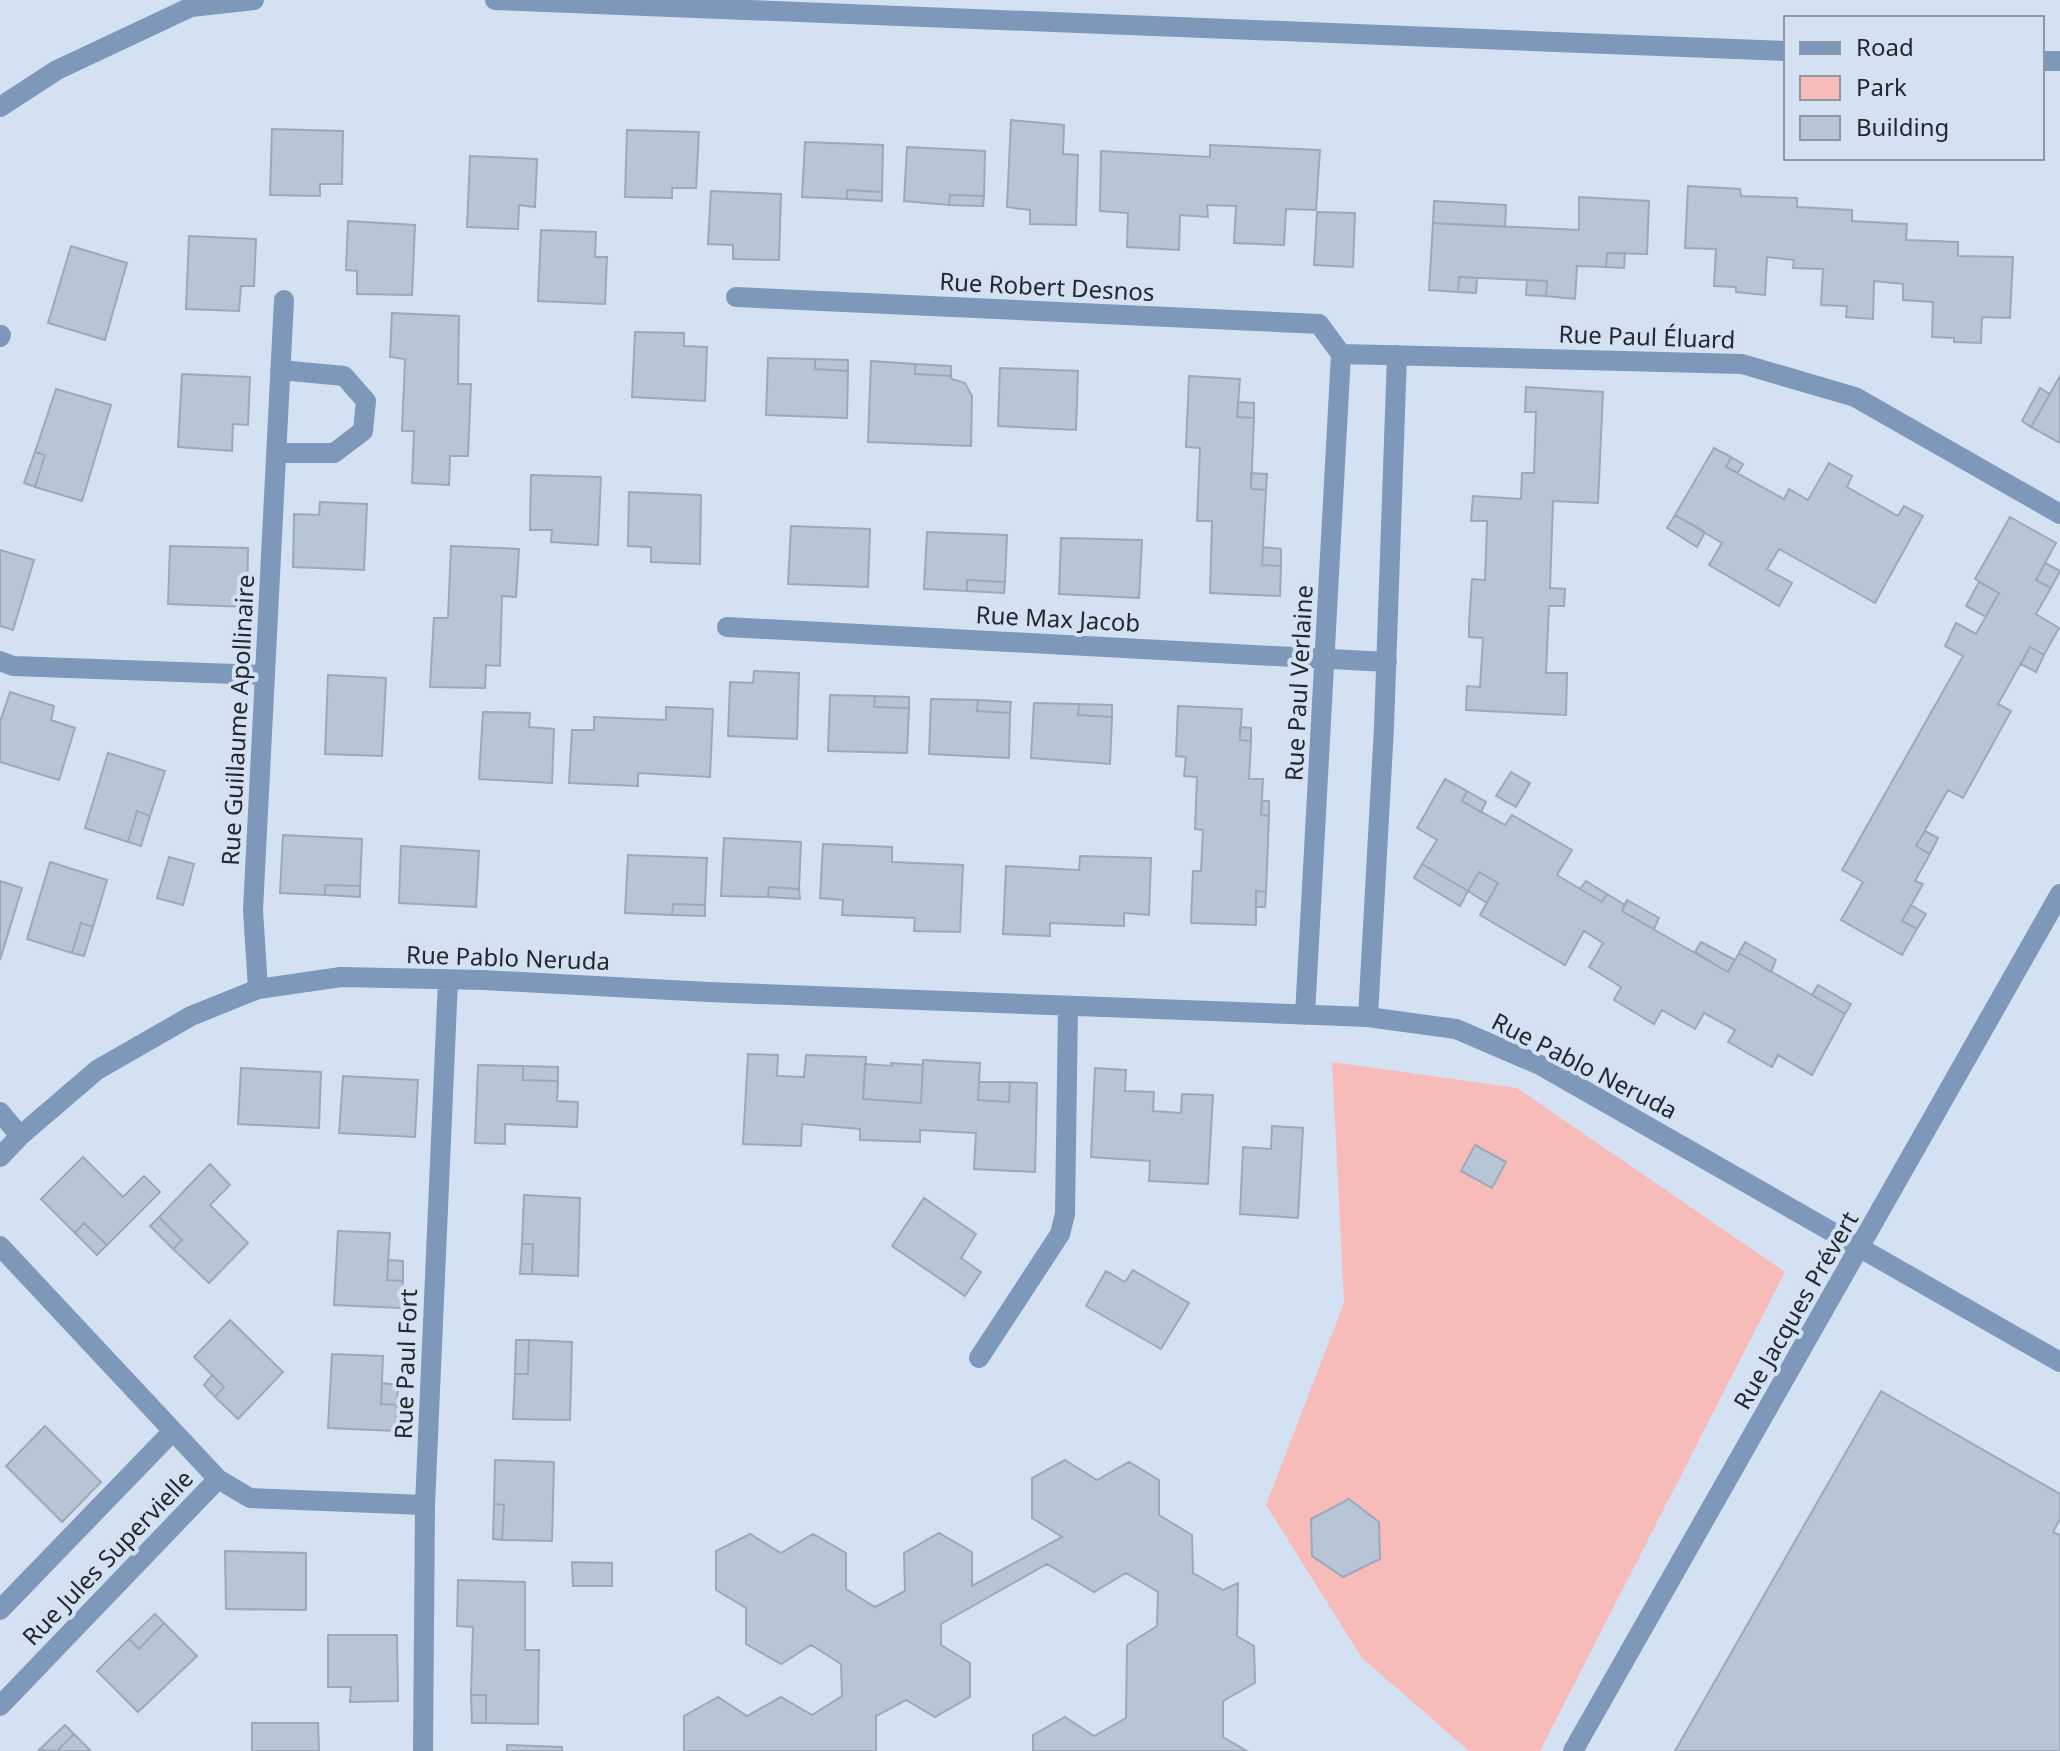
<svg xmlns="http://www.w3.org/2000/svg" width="2060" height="1751" viewBox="0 0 2060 1751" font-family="'Noto Sans',sans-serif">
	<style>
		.green { fill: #f7bcb9 }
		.building { fill: #b7c5d7; stroke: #9ba9ba; stroke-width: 2 }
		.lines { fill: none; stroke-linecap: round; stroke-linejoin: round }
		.minor { stroke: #7d98b9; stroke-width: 20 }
		.labels { text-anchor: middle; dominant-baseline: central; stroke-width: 8; stroke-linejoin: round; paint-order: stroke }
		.street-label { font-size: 24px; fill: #23282f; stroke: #d3e1f3 }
	</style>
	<rect width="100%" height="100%" fill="#d3e1f3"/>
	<path class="green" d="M 1332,1062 L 1517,1088 L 1785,1272 L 1540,1751 L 1469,1751 L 1362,1658 L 1266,1505 L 1344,1303 Z"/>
	<path class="building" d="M 1011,120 L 1064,125 L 1063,154 L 1078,155 L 1076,225 L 1030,224 L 1030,210 L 1007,207 Z
		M 272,129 L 343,131 L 342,184 L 320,184 L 320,196 L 270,195 Z
		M 627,130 L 699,132 L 696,188 L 672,188 L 672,198 L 625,197 Z
		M 805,142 L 883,145 L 882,192 L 847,190 L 847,199 L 802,197 Z
		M 1210,145 L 1320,150 L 1316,210 L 1286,209 L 1284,245 L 1234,243 L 1236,206 L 1207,205 L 1208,217 L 1180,215 L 1179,250 L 1127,247 L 1128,213 L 1100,211 L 1101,151 L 1210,157 Z
		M 907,147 L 985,151 L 984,196 L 950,195 L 949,205 L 904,201 Z
		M 470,156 L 537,159 L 535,207 L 519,205 L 518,229 L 467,227 Z
		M 1688,186 L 1740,189 L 1741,196 L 1797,198 L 1797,207 L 1852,210 L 1852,221 L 1907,224 L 1906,240 L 1958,242 L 1958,256 L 2013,257 L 2010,318 L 1982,317 L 1981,343 L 1954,342 L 1954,338 L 1932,337 L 1933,302 L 1903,300 L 1903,284 L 1874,281 L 1873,319 L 1846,317 L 1847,306 L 1821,305 L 1823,269 L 1793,268 L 1794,260 L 1767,257 L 1765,295 L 1736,292 L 1736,287 L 1714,286 L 1716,249 L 1685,248 Z
		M 847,190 L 882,192 L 882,201 L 847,199 Z
		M 711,191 L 781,194 L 779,260 L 733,259 L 733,245 L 708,244 Z
		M 950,195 L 984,196 L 983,206 L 949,205 Z
		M 1579,197 L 1649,201 L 1647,254 L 1607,253 L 1606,267 L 1577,266 L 1575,299 L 1546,296 L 1547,281 L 1459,277 L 1458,292 L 1429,290 L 1433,223 L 1579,230 Z
		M 1434,201 L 1506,205 L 1505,227 L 1433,223 Z
		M 1317,212 L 1355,213 L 1353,267 L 1314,265 Z
		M 348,221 L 415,225 L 412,295 L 357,294 L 357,271 L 346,270 Z
		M 541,230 L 596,232 L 595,257 L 607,257 L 605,304 L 538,301 Z
		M 189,236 L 256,239 L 254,286 L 241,286 L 239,311 L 186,309 Z
		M 71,246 L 127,263 L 105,340 L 48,323 Z
		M 1607,253 L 1625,253 L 1624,268 L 1606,267 Z
		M 1459,277 L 1477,278 L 1476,293 L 1458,292 Z
		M 1527,280 L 1547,281 L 1546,296 L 1526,295 Z
		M 392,313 L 459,316 L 458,384 L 471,384 L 468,456 L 450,456 L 449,485 L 412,483 L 414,431 L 402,431 L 405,359 L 390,357 Z
		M 635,332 L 684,333 L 684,346 L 707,347 L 705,401 L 632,397 Z
		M 768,358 L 815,359 L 815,369 L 848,371 L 847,418 L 766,415 Z
		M 815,359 L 848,360 L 848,371 L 815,369 Z
		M 871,361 L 915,364 L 915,374 L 951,376 L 952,379 L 965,383 L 972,396 L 971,446 L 868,442 Z
		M 915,364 L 951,366 L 951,376 L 915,374 Z
		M 1000,368 L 1078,371 L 1076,430 L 998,426 Z
		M 182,374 L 250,377 L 248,425 L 233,424 L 232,451 L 178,447 Z
		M 1189,376 L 1240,379 L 1237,417 L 1254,418 L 1251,489 L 1266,490 L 1262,565 L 1281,566 L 1280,596 L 1210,593 L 1212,521 L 1197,521 L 1200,448 L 1186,447 Z
		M 2060,376 L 2060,443 L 2031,427 Z
		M 1526,387 L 1603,392 L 1598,503 L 1553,501 L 1550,588 L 1565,589 L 1564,606 L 1549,606 L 1546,673 L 1567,673 L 1566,715 L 1466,710 L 1467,686 L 1480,687 L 1483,638 L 1469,637 L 1469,624 L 1472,579 L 1485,580 L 1487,521 L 1471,521 L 1473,496 L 1521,499 L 1522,473 L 1534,473 L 1536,412 L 1525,412 Z
		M 2040,388 L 2050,394 L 2031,427 L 2022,421 Z
		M 56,389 L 111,405 L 82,501 L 35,487 L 45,455 L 35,452 Z
		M 1238,402 L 1254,403 L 1254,418 L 1237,417 Z
		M 1714,448 L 1731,457 L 1726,467 L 1784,499 L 1789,489 L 1808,500 L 1829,463 L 1852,476 L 1847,487 L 1898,516 L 1904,506 L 1923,516 L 1875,603 L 1779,549 L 1767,569 L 1792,583 L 1779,606 L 1709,565 L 1722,543 L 1675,515 Z
		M 35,452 L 45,455 L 35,487 L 24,483 Z
		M 1731,457 L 1743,464 L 1738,473 L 1726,467 Z
		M 1251,473 L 1267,474 L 1266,490 L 1251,489 Z
		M 531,475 L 601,477 L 598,545 L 551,542 L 552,530 L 530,530 Z
		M 629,492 L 701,495 L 700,564 L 651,562 L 651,547 L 628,546 Z
		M 320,502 L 367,504 L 364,570 L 293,567 L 294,514 L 319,515 Z
		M 1675,515 L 1705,532 L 1697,547 L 1667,528 Z
		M 2010,517 L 2056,543 L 2036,580 L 2051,588 L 2036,614 L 2059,628 L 2044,655 L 2030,647 L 1998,704 L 2011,711 L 1963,798 L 1948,790 L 1916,846 L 1930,854 L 1915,881 L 1923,884 L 1902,921 L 1917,929 L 1902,955 L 1841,920 L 1863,882 L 1842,870 L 1963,656 L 1945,646 L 1956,623 L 1976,634 L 1999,593 L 1975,579 Z
		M 791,526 L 870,529 L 868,587 L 788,584 Z
		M 927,532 L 1007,535 L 1005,582 L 967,580 L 967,591 L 924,589 Z
		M 1061,538 L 1142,540 L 1139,598 L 1059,594 Z
		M 170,546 L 248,548 L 247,607 L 168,604 Z
		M 451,546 L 519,549 L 516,597 L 502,596 L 500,666 L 486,665 L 485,688 L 430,687 L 434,618 L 448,618 Z
		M 1263,547 L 1281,549 L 1281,566 L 1262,565 Z
		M 0,550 L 34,560 L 13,630 L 0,626 Z
		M 2045,563 L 2060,571 L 2051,588 L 2036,580 Z
		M 967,580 L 1005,582 L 1004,593 L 967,591 Z
		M 1979,582 L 1999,593 L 1986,617 L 1966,606 Z
		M 2030,647 L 2044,655 L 2036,672 L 2021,664 Z
		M 754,671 L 799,673 L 797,739 L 728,736 L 730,682 L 753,683 Z
		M 328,675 L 386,678 L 382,756 L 325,754 Z
		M 10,692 L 54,706 L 51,720 L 75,728 L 59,780 L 0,762 L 0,722 Z
		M 830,695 L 875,696 L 874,707 L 909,708 L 907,753 L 828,751 Z
		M 875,696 L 909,697 L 909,708 L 874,707 Z
		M 931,699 L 978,700 L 977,711 L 1010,713 L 1009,758 L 929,754 Z
		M 978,700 L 1011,702 L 1010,713 L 977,711 Z
		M 1034,703 L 1079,704 L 1078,715 L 1112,717 L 1110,764 L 1031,758 Z
		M 1079,704 L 1112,705 L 1112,717 L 1078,715 Z
		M 1178,706 L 1242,709 L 1240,740 L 1251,741 L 1249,779 L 1263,779 L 1261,815 L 1269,816 L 1266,892 L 1256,891 L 1256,925 L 1191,923 L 1193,871 L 1201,871 L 1203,830 L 1195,829 L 1197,777 L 1184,776 L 1186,757 L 1176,756 Z
		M 666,707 L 713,709 L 710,777 L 638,773 L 638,786 L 569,783 L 572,730 L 594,730 L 594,717 L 666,720 Z
		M 483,712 L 530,713 L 529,727 L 554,729 L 552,783 L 479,779 Z
		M 1240,727 L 1251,728 L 1251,741 L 1240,740 Z
		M 108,753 L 165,771 L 150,816 L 137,811 L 128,842 L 85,828 Z
		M 1511,772 L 1530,783 L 1516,807 L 1496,796 Z
		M 1445,779 L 1467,791 L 1462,801 L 1481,812 L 1505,825 L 1512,815 L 1572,850 L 1557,875 L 1602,902 L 1607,894 L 1625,905 L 1622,911 L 1728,972 L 1739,953 L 1845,1014 L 1812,1075 L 1778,1055 L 1772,1067 L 1728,1042 L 1735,1030 L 1704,1013 L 1695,1029 L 1662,1010 L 1654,1024 L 1614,1000 L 1621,987 L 1589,967 L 1603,943 L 1584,931 L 1565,965 L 1480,915 L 1498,883 L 1479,872 L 1468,891 L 1422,864 L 1437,840 L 1417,828 Z
		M 1467,791 L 1486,802 L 1481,812 L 1462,801 Z
		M 1262,801 L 1269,801 L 1269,816 L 1261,815 Z
		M 137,811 L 150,816 L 141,846 L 128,842 Z
		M 1925,831 L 1938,838 L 1930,854 L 1916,846 Z
		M 283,835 L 362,839 L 360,886 L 325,885 L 325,895 L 280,893 Z
		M 724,838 L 801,842 L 799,889 L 769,887 L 768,897 L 721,896 Z
		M 823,844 L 892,847 L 892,862 L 963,865 L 960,932 L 914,931 L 915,918 L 842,915 L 843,900 L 820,898 Z
		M 401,846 L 479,851 L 476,907 L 399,903 Z
		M 628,855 L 707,858 L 705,905 L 673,904 L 672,915 L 625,913 Z
		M 1080,856 L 1151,858 L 1149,915 L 1124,913 L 1124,926 L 1050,923 L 1050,936 L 1003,934 L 1006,866 L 1079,870 Z
		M 169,857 L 194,864 L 183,905 L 157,898 Z
		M 50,862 L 107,880 L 93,927 L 81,923 L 72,953 L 27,939 Z
		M 1422,864 L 1468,891 L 1460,906 L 1414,878 Z
		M 1479,872 L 1498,883 L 1487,903 L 1468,891 Z
		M 0,881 L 22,888 L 0,960 Z
		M 1586,881 L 1607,894 L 1602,902 L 1580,889 Z
		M 325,885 L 360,886 L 360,897 L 325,895 Z
		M 769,887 L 799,889 L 800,899 L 768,897 Z
		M 1256,891 L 1266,892 L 1265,907 L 1256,907 Z
		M 1627,900 L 1659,918 L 1654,929 L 1622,911 Z
		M 673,904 L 705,905 L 705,916 L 672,915 Z
		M 1911,905 L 1926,914 L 1917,929 L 1902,921 Z
		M 81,923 L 93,927 L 84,956 L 72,953 Z
		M 1701,942 L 1735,960 L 1728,972 L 1695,952 Z
		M 1745,942 L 1776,960 L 1771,972 L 1739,953 Z
		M 1818,985 L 1851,1004 L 1845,1014 L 1812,995 Z
		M 748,1054 L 778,1055 L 777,1076 L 804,1077 L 806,1055 L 866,1057 L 863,1099 L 921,1103 L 923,1060 L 980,1063 L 978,1100 L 1009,1102 L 1010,1082 L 1037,1083 L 1035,1172 L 974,1169 L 976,1133 L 920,1130 L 920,1142 L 860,1140 L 860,1129 L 802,1124 L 801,1146 L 743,1144 Z
		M 891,1063 L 923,1065 L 921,1103 L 863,1099 L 865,1064 L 892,1066 Z
		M 478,1065 L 523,1066 L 523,1080 L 558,1081 L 557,1101 L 578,1102 L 577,1127 L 505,1124 L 505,1144 L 475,1143 Z
		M 523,1066 L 558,1067 L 558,1081 L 523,1080 Z
		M 241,1068 L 321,1072 L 319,1128 L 238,1124 Z
		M 1095,1068 L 1126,1070 L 1125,1091 L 1154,1092 L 1153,1111 L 1181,1113 L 1182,1094 L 1213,1095 L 1208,1184 L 1149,1181 L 1150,1161 L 1091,1157 Z
		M 343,1076 L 418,1080 L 415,1137 L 339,1133 Z
		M 979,1082 L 1010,1082 L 1009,1102 L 978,1100 Z
		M 1272,1126 L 1303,1128 L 1298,1218 L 1240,1214 L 1243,1147 L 1271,1149 Z
		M 1475,1145 L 1506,1162 L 1492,1188 L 1461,1171 Z
		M 83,1157 L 123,1197 L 144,1176 L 160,1192 L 107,1245 L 84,1223 L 75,1233 L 41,1199 Z
		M 210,1164 L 230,1185 L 210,1205 L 248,1243 L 209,1283 L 173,1249 L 182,1240 L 159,1217 Z
		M 524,1195 L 580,1198 L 578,1276 L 532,1274 L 533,1244 L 522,1244 Z
		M 924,1198 L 976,1234 L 961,1258 L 981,1272 L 965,1296 L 892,1246 Z
		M 159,1217 L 182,1240 L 173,1249 L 150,1226 Z
		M 84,1223 L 107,1245 L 97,1255 L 75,1233 Z
		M 338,1231 L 390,1233 L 387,1280 L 403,1281 L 401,1308 L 334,1305 Z
		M 522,1244 L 533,1244 L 532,1274 L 520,1274 Z
		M 388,1260 L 403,1261 L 403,1281 L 387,1280 Z
		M 1133,1270 L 1189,1303 L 1161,1349 L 1086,1306 L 1106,1271 L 1125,1282 Z
		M 230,1320 L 283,1372 L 238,1419 L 215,1397 L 224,1387 L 194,1357 Z
		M 516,1340 L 529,1340 L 528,1374 L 515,1374 Z
		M 529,1340 L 572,1342 L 570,1420 L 513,1419 L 515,1374 L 528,1374 Z
		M 332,1354 L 383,1356 L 381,1404 L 397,1405 L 396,1431 L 328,1428 Z
		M 212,1375 L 224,1387 L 215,1397 L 204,1385 Z
		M 382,1383 L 398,1385 L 397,1405 L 381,1404 Z
		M 1881,1391 L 2060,1494 L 2060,1519 L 2053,1532 L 2060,1535 L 2060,1751 L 1675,1751 Z
		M 45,1426 L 101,1482 L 62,1522 L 6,1466 Z
		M 495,1460 L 554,1462 L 552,1541 L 502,1540 L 504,1505 L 494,1504 Z
		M 1065,1460 L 1097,1480 L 1129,1462 L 1159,1480 L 1159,1515 L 1192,1535 L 1193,1573 L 1223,1590 L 1238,1583 L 1237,1636 L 1254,1646 L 1255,1683 L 1223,1701 L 1223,1737 L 1247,1751 L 1033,1751 L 1033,1735 L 1065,1717 L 1094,1736 L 1126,1718 L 1127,1645 L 1157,1626 L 1158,1592 L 1126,1573 L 1094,1592 L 1047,1564 L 941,1624 L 941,1645 L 970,1663 L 970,1697 L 935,1717 L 906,1700 L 876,1716 L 876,1751 L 684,1751 L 684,1716 L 718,1697 L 747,1716 L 781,1697 L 812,1715 L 842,1696 L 841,1664 L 811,1645 L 781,1664 L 746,1644 L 746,1608 L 716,1590 L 716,1551 L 750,1534 L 781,1553 L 813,1534 L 846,1553 L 846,1589 L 875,1607 L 905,1591 L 904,1553 L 939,1533 L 972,1552 L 972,1586 L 1062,1537 L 1032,1518 L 1032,1478 Z
		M 1349,1499 L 1379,1522 L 1380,1559 L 1343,1577 L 1312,1556 L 1311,1519 Z
		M 494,1504 L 504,1505 L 502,1540 L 493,1539 Z
		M 225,1551 L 306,1553 L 306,1610 L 226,1609 Z
		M 572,1562 L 612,1563 L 612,1586 L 573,1586 Z
		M 458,1580 L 525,1582 L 525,1650 L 539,1650 L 538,1724 L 486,1723 L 486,1695 L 471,1695 L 473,1627 L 457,1626 Z
		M 155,1614 L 164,1623 L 139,1649 L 129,1639 Z
		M 164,1623 L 197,1656 L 138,1712 L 97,1671 L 129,1639 L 139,1649 Z
		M 328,1635 L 397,1635 L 398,1701 L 350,1702 L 351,1687 L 328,1687 Z
		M 471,1695 L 486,1695 L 486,1723 L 472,1723 Z
		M 252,1723 L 318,1723 L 319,1751 L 252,1751 Z
		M 65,1725 L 74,1734 L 57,1751 L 39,1750 Z
		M 74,1734 L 91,1751 L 57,1751 Z
		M 507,1745 L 562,1747 L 562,1751 L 507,1751 Z"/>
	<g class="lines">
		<path class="minor" d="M 495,0 L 1786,51
			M 2042,61 L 2060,61
			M 0,107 L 57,70 L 191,7 L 254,0
			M 736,297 L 1319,324 L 1341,354
			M 0,337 L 1,335
			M 1341,354 L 1742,364 L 1855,397 L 2060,514
			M 276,453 L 334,453 L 363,431 L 366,401 L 344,376 L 280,370
			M 727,627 L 1387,662
			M 0,661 L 13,666 L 265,675
			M 258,989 L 253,910 L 284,300
			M 1305,1015 L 1341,354
			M 1368,1017 L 1384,727 L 1397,355
			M 0,1112 L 20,1136
			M 0,1157 L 20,1136 L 97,1070 L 191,1016 L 258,989 L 341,977 L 484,980 L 708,992 L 1368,1017 L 1456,1029 L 1540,1065 L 2060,1362
			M 0,1246 L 218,1479 L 250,1498 L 425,1505
			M 979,1358 L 1060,1234 L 1065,1214 L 1068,1007
			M 0,1610 L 173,1431
			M 0,1706 L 218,1479
			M 423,1751 L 425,1505 L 448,980
			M 1573,1751 L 2060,894"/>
	</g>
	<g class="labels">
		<g class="street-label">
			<text transform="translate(1047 286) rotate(3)">Rue Robert Desnos</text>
			<text transform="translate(1647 336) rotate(2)">Rue Paul Éluard</text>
			<text transform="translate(1058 618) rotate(3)">Rue Max Jacob</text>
			<text transform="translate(1298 683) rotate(-87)">Rue Paul Verlaine</text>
			<text transform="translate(237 720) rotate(-87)">Rue Guillaume Apollinaire</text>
			<text transform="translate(508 957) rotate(2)">Rue Pablo Neruda</text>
			<text transform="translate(1585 1065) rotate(27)">Rue Pablo Neruda</text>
			<text transform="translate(1795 1310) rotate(-60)">Rue Jacques Prévert</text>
			<text transform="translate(405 1364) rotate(-88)">Rue Paul Fort</text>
			<text transform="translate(107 1557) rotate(-46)">Rue Jules Supervielle</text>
		</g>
	</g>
	<rect x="1784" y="16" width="260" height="144" fill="#d3e1f3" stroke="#8d97a5" stroke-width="2"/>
	<rect x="1800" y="42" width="40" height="12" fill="#7d98b9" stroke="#8d97a5" stroke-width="2"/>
	<text x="1856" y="56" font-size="24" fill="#23282f">Road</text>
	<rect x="1800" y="76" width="40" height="24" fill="#f7bcb9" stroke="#8d97a5" stroke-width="2"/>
	<text x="1856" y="96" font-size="24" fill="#23282f">Park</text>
	<rect x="1800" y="116" width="40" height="24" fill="#b7c5d7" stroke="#8d97a5" stroke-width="2"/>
	<text x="1856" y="136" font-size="24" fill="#23282f">Building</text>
</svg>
